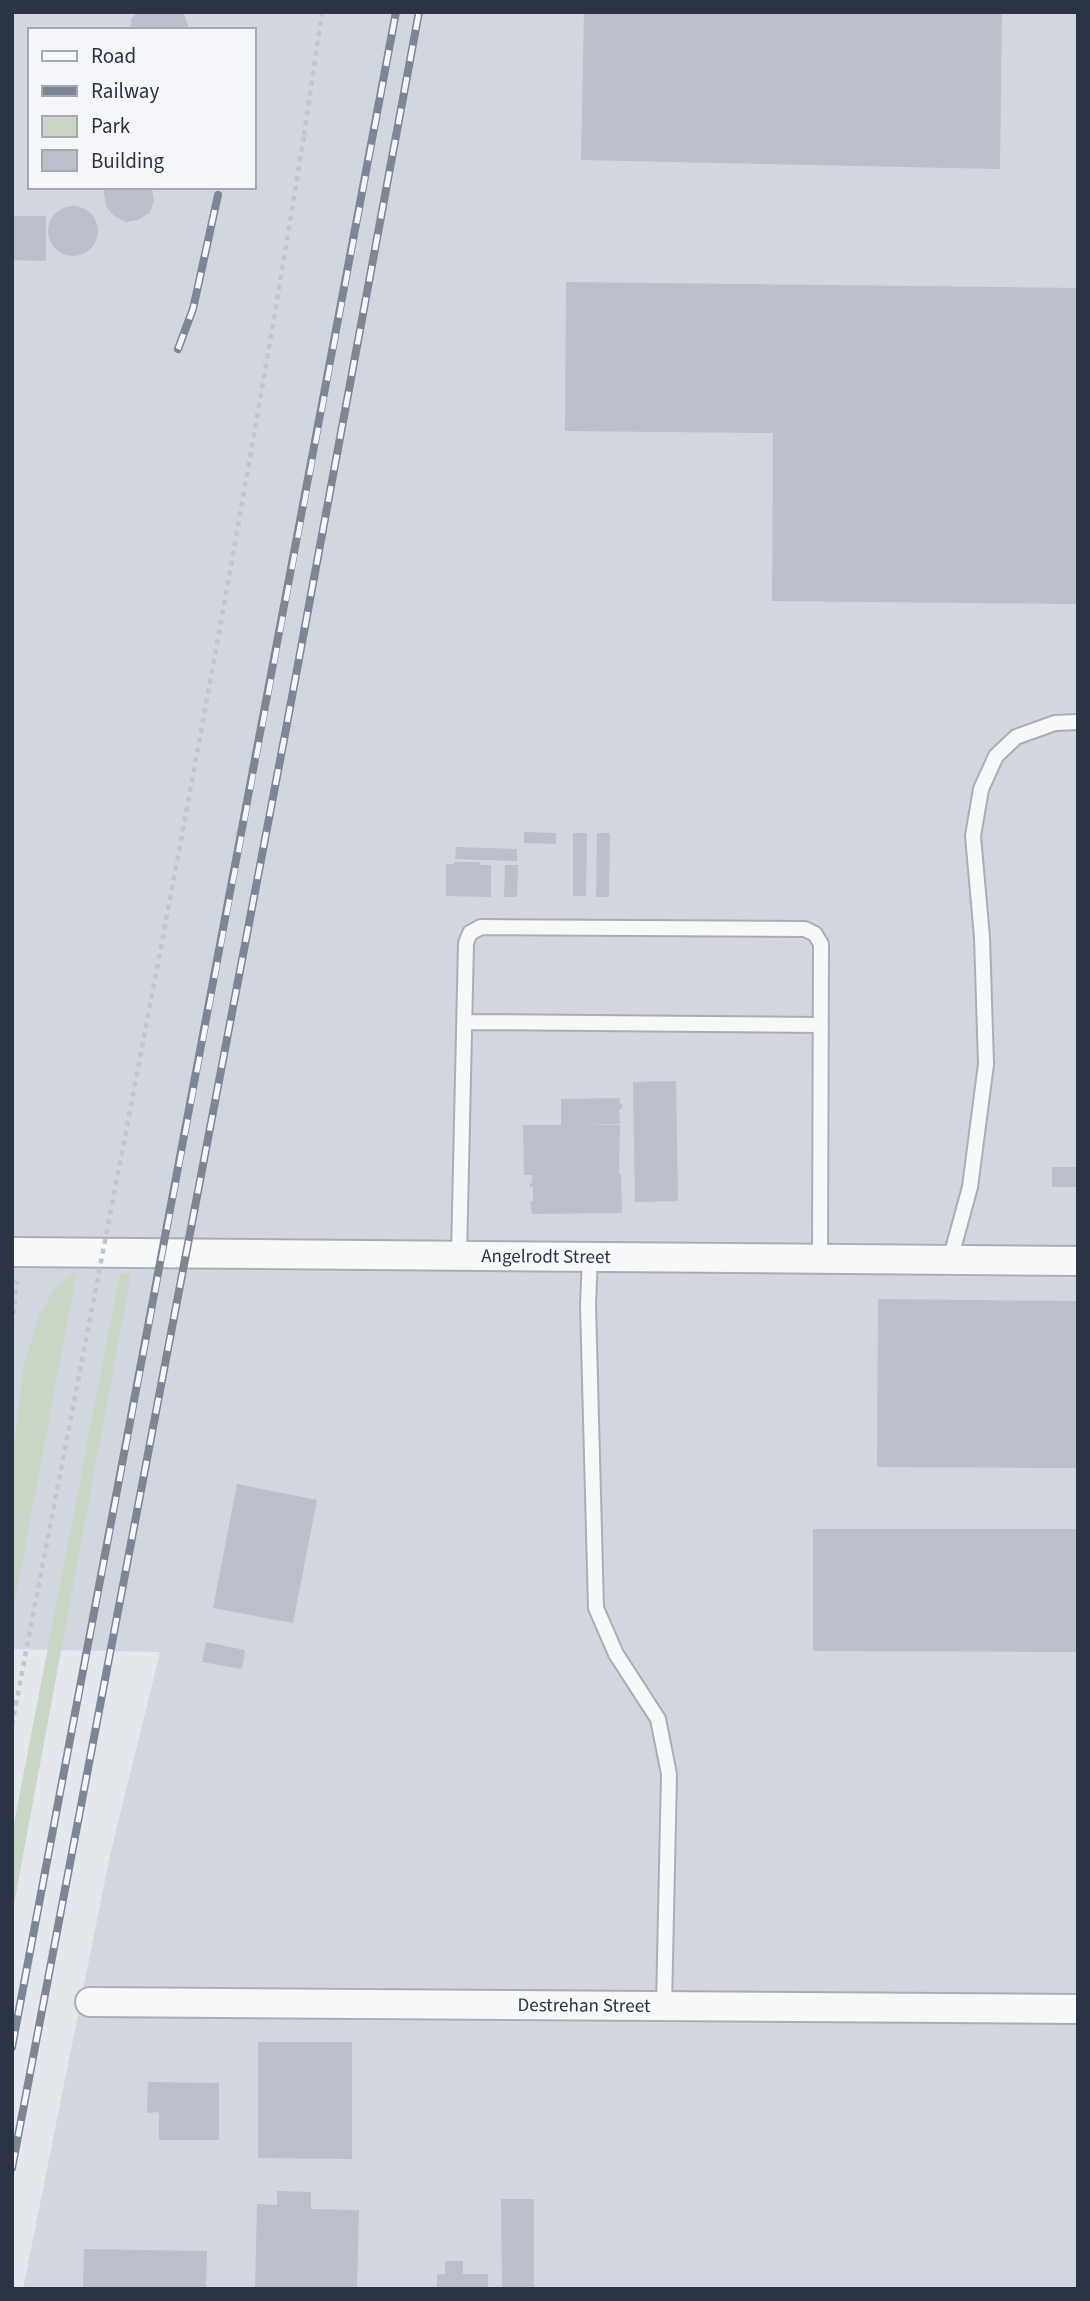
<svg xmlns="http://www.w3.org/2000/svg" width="1090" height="2301" viewBox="0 0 1090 2301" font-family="'Source Sans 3',sans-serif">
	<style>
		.built { fill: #d2d6de; fill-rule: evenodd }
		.green { fill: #c9d6c5 }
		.building { fill: #bbc0ca }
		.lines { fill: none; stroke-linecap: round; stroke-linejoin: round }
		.service-casing { stroke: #a9aeb7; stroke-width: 18 }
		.minor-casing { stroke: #a9aeb7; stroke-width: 32 }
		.path { stroke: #c2c5cb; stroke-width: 4.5; stroke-dasharray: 5 5; stroke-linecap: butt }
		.service { stroke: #f7f8fa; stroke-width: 14 }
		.minor { stroke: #f7f8fa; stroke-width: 28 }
		.rail-casing { stroke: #7d8696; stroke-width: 8 }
		.rail { stroke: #f4f6f9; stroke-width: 5; stroke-dasharray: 16; stroke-linecap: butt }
		.path-bridge { stroke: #c2c5cb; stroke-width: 4.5; stroke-dasharray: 5 5; stroke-linecap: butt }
		.labels { text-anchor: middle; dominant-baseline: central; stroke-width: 5; stroke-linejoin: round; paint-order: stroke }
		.street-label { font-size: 19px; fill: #2b3445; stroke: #f4f6f9 }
	</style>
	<rect width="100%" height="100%" fill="#e4e7ec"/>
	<path class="built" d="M 12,12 L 1078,12 L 1078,2289 L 23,2289 L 109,1860 L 160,1652 L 12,1649 ZM 30,30 L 254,30 L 254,187 L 30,187 Z"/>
	<path class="green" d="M 77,1271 L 12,1616 L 12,1465 L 24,1364 L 39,1316 L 56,1286 Z
		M 120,1273 L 131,1274 L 12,1915 L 12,1834 Z"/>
	<path class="building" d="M 137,12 L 183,12 L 188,25 L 188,30 L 131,30 L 131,20 Z
		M 584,12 L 1002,12 L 1000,169 L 581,160 Z
		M 107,187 L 152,187 L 154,202 L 149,213 L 138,220 L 126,222 L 114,216 L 106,206 L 104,192 Z
		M48 231a25 25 0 1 1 50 0a25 25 0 1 1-50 0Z
		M 12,216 L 46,216 L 46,261 L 12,260 Z
		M 566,282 L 1078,288 L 1078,604 L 772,601 L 773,433 L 565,431 Z
		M 524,832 L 556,833 L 556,844 L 524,843 Z
		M 573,833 L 587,833 L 586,896 L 573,896 Z
		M 597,833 L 610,833 L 609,897 L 596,897 Z
		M 456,847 L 517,849 L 517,861 L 455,859 Z
		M 454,862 L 480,862 L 480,865 L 491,865 L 491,897 L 446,896 L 446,864 L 454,864 Z
		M 505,865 L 518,865 L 517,897 L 504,897 Z
		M 676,1081 L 678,1201 L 635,1202 L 633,1082 Z
		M 620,1098 L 620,1104 L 622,1104 L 622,1109 L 619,1109 L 620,1124 L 583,1125 L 620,1125 L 619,1174 L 621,1174 L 622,1213 L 532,1214 L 530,1201 L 533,1201 L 533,1187 L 530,1187 L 530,1183 L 532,1183 L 532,1175 L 524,1175 L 523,1125 L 561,1125 L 561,1099 Z
		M 1052,1167 L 1078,1167 L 1078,1187 L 1052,1187 Z
		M 878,1299 L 1078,1301 L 1078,1468 L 877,1467 Z
		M 237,1484 L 317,1500 L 293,1623 L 213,1608 Z
		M 813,1529 L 1078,1529 L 1078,1652 L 813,1651 Z
		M 206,1642 L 245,1650 L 242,1669 L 202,1662 Z
		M 258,2042 L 352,2042 L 352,2159 L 258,2158 Z
		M 148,2082 L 219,2083 L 219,2140 L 159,2140 L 159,2112 L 147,2113 Z
		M 277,2191 L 311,2192 L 311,2209 L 359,2210 L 357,2289 L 255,2289 L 257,2204 L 277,2205 Z
		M 501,2199 L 534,2199 L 534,2289 L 502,2289 Z
		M 84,2249 L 207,2251 L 206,2289 L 83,2289 Z
		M 445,2261 L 463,2261 L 463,2274 L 488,2274 L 488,2289 L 437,2289 L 437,2274 L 445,2274 Z"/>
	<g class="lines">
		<g class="service-casing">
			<path id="service" d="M 466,1022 L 821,1025
				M 459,1256 L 466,943 L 470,933 L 481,927 L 805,929 L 815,934 L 821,944 L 820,1259
				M 590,1257 L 588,1305 L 596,1608 L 616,1654 L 658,1719 L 669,1774 L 664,2006
				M 950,1260 L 970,1187 L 986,1064 L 982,937 L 973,836 L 981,789 L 996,756 L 1016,737 L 1055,723 L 1078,722"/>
		</g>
		<g class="minor-casing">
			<g id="minor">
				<path id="s1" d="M 12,1252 L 1078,1261"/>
				<path id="s2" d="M 90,2002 L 1078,2009"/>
			</g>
		</g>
		<path class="path" d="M 304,135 L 322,12
			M 12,1324 L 17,1281"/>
		<use href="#service" class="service"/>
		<use href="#minor" class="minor"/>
		<g class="rail-casing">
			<path id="rail" d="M 178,349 L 193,309 L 218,195
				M 12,2047 C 140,1369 270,691 396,12
				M 12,2168 L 286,729 L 419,12"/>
		</g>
		<use href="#rail" class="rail"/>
		<path class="path-bridge" d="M 12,1725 C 113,1195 219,667 304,135"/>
	</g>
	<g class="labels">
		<g class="street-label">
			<text stroke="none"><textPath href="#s1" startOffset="534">Angelrodt Street</textPath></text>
			<text stroke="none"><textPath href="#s2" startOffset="494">Destrehan Street</textPath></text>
		</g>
	</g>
	<rect width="1090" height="2301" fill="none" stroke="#2b3445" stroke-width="28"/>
	<rect x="28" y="28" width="228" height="161" fill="#f4f6f9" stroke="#a4a8b1" stroke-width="2"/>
	<rect x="42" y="51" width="35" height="10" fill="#f7f8fa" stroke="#a4a8b1" stroke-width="2"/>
	<text x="91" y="63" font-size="21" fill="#2b3445">Road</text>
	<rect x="42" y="86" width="35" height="10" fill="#7d8696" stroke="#a4a8b1" stroke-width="2"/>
	<text x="91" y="98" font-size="21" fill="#2b3445">Railway</text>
	<rect x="42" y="116" width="35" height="21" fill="#c9d6c5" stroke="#a4a8b1" stroke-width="2"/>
	<text x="91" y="133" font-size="21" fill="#2b3445">Park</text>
	<rect x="42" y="150" width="35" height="21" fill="#bbc0ca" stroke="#a4a8b1" stroke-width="2"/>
	<text x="91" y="168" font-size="21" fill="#2b3445">Building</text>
</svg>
